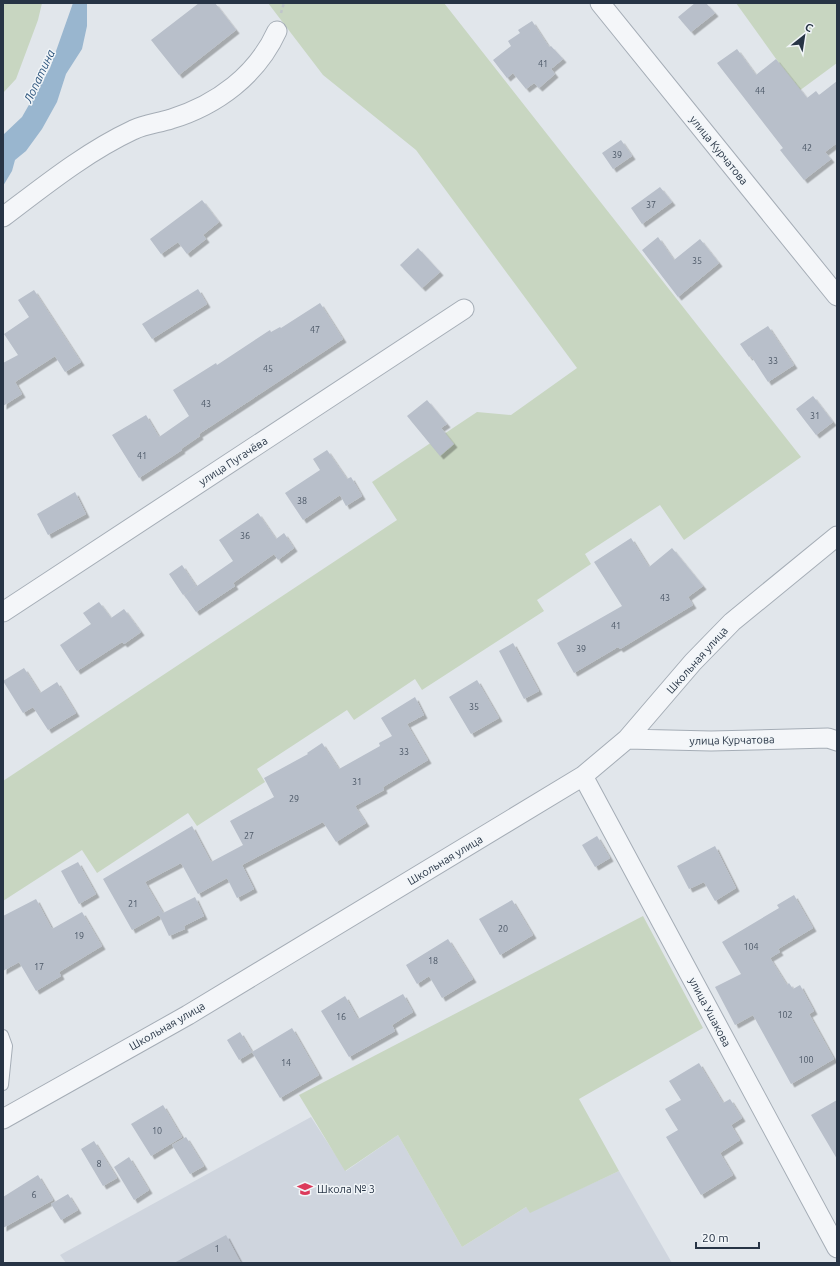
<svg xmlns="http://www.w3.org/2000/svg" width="840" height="1266" viewBox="0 0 840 1266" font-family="Ubuntu,sans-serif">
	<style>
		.built { fill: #cfd5de }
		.green { fill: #c8d6c1 }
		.water { fill: #99b6cf }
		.building { fill: #b8bfca; filter: url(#shadow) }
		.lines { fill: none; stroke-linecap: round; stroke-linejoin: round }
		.lane-casing { stroke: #a5adb6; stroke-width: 12 }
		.street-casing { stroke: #a5adb6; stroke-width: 21 }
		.path { stroke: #bfc4ca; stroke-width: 2.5; stroke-dasharray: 3 3; stroke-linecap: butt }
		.lane { stroke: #f4f6f9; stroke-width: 10 }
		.street { stroke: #f4f6f9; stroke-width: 19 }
		.labels { text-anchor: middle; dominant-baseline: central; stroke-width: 3; stroke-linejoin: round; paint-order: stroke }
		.number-label { font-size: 9px; fill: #4b5766 }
		.street-label { font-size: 11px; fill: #273445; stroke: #f1f5f8 }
		.poi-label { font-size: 11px; fill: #273445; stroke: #f1f5f8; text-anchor: start }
		.water-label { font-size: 12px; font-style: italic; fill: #2d557d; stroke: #f1f5f8 }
	</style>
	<defs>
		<filter id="shadow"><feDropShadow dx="3.5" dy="3.5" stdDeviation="0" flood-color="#0004"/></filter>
	</defs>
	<rect width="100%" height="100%" fill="#e1e6eb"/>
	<path class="built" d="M 311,1117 L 346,1171 L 398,1135 L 462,1247 L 526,1207 L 530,1212 L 619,1171 L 672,1263 L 66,1263 L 60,1255 Z"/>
	<path class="green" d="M 3,3 L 42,3 L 38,20 L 16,79 L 3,93 Z
		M 268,3 L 444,3 L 801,457 L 684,540 L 660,505 L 585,554 L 591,564 L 537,600 L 544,611 L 422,690 L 415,679 L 354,720 L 347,710 L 257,769 L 265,782 L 197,826 L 188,813 L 97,873 L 82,850 L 3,901 L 3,781 L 397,520 L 372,482 L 477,412 L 511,415 L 577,368 L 416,150 L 323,75 Z
		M 736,3 L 837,3 L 837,63 L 799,91 Z
		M 643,916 L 703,1028 L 579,1099 L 619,1171 L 530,1213 L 526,1207 L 462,1247 L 398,1135 L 345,1171 L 299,1095 Z"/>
	<path class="water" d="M 73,3 L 87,3 L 87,26 L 82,49 L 66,74 L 57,102 L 42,129 L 26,151 L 15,160 L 12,171 L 3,186 L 3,135 L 22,117 L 50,68 Z"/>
	<path class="building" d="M 199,3 L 215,3 L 236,30 L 179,75 L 151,40 Z
		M 695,3 L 706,3 L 715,13 L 691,32 L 678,17 Z
		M 532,21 L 549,47 L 551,46 L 563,59 L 551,69 L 555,74 L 539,88 L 534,83 L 526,89 L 513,73 L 507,78 L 493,60 L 511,46 L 508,41 L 520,33 L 518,30 Z
		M 737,49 L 756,75 L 776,59 L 807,98 L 816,91 L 819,95 L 837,81 L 837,143 L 825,152 L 831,159 L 804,180 L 780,150 L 783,148 L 717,63 Z
		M 621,140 L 632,156 L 613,169 L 602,153 Z
		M 660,187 L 672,202 L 642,224 L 631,208 Z
		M 202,200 L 219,222 L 203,235 L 206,239 L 187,254 L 178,242 L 161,254 L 150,239 Z
		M 658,237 L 674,260 L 700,239 L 719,263 L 678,297 L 642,250 Z
		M 418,248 L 440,272 L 422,288 L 400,265 Z
		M 198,289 L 207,304 L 152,339 L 142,324 Z
		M 34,290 L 81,362 L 65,372 L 55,356 L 15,382 L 22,394 L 3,406 L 3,363 L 18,355 L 4,334 L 29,317 L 18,300 Z
		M 320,303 L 343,339 L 199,434 L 200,436 L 181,449 L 182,450 L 139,478 L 112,435 L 146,415 L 159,437 L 189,416 L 173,390 L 216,363 L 217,365 L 270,330 L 271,332 L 280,327 L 281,328 Z
		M 768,326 L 794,365 L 768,382 L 751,356 L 749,357 L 740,344 Z
		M 813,396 L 833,422 L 816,435 L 796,409 Z
		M 427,400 L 447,424 L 441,428 L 454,444 L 440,456 L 407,416 Z
		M 327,450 L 347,479 L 351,477 L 362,496 L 346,506 L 340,495 L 303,520 L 285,493 L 320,470 L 313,459 Z
		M 75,492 L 86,514 L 48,535 L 37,514 Z
		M 258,513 L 276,539 L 284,533 L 294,548 L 278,560 L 274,554 L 233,583 L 235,586 L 196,612 L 184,595 L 233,561 L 219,540 Z
		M 631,538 L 649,567 L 672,548 L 703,586 L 688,597 L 693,605 L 620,649 L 618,647 L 574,673 L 557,643 L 622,606 L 594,562 Z
		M 182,565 L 196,586 L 183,595 L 169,574 Z
		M 99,602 L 111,618 L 124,609 L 141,632 L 124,644 L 122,642 L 77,671 L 60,645 L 91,624 L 83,613 Z
		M 513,643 L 539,691 L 524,699 L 499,651 Z
		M 24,668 L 40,693 L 57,682 L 76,713 L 48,730 L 33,707 L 23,713 L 3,681 Z
		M 477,680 L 499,718 L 471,734 L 449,697 Z
		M 415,697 L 424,715 L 407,724 L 428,760 L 383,787 L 384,790 L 355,806 L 366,823 L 336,842 L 323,822 L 242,865 L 254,889 L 237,898 L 227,878 L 198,894 L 181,863 L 145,882 L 163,913 L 195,897 L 204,916 L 184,926 L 185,929 L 169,936 L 159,915 L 132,930 L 103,879 L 192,826 L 211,862 L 243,845 L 230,821 L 274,797 L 264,778 L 308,754 L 307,753 L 322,743 L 339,769 L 380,746 L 379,743 L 392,736 L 381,718 Z
		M 597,836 L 610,858 L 595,867 L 582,845 Z
		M 715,846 L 736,888 L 715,901 L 704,882 L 689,889 L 677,866 Z
		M 78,862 L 96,894 L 79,904 L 61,871 Z
		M 794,895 L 813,928 L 778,949 L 780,952 L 770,958 L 787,985 L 789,983 L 793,989 L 800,985 L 814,1011 L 809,1014 L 834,1059 L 791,1084 L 753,1015 L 735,1025 L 715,987 L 741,974 L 722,942 L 779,908 L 777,905 Z
		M 36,899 L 52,929 L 82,912 L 102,946 L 59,972 L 61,976 L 36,991 L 19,962 L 3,971 L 3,916 Z
		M 512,900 L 533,935 L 500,955 L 479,919 Z
		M 448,939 L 473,979 L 442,998 L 429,976 L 417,984 L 406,965 Z
		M 403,994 L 413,1012 L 392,1025 L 395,1031 L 349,1057 L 321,1011 L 345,996 L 358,1019 Z
		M 292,1028 L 319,1075 L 280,1098 L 252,1052 Z
		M 240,1032 L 252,1052 L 239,1060 L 227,1040 Z
		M 699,1063 L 723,1103 L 730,1099 L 742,1118 L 731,1125 L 740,1140 L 720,1153 L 733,1175 L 701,1195 L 666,1137 L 678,1130 L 665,1109 L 681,1100 L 669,1081 Z
		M 837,1100 L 837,1159 L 811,1115 Z
		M 163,1105 L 182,1137 L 151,1156 L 131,1124 Z
		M 186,1137 L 204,1166 L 190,1174 L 172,1145 Z
		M 94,1141 L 117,1178 L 103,1186 L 81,1149 Z
		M 129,1157 L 149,1190 L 134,1200 L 114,1167 Z
		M 38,1175 L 53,1200 L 3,1228 L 3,1197 Z
		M 68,1194 L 78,1210 L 61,1220 L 51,1204 Z
		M 226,1235 L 241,1263 L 174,1263 Z"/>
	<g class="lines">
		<g class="lane-casing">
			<path id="lane" d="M 3,1035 L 7,1046 L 3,1085"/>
		</g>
		<g class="street-casing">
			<path id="street" d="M 600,3 L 837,296
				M 3,217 C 44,186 86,152 133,130 C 145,124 159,123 171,119 C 217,105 257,75 277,31
				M 3,612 L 464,309
				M 627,739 L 711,741 L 828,738 L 837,741
				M 583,776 L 837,1248
				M 3,1119 L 188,1015 L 583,776 L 627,739 L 693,662 L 732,622 L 837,536"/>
		</g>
		<path class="path" d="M 281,13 L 284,3"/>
		<use href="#lane" class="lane"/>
		<use href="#street" class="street"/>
	</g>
	<defs>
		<g id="school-bare" transform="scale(1.2)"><path d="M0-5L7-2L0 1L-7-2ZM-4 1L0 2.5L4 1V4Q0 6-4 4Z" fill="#dc3a5b" stroke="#f1f5f8" stroke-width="2.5" paint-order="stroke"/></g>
	</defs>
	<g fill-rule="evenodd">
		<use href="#school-bare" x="305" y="1189"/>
	</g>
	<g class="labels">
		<g class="number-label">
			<text x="543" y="64">41</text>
			<text x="760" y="91">44</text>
			<text x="807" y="148">42</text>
			<text x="617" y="155">39</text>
			<text x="651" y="205">37</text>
			<text x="697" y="261">35</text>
			<text x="315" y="330">47</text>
			<text x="773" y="361">33</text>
			<text x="268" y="369">45</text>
			<text x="206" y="404">43</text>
			<text x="815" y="416">31</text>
			<text x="142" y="456">41</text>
			<text x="302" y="501">38</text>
			<text x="245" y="536">36</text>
			<text x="665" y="598">43</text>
			<text x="616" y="626">41</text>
			<text x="581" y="649">39</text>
			<text x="474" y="707">35</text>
			<text x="404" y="752">33</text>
			<text x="357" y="782">31</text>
			<text x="294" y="799">29</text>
			<text x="249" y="836">27</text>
			<text x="133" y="904">21</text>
			<text x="503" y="929">20</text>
			<text x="79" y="936">19</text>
			<text x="751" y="947">104</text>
			<text x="433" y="961">18</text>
			<text x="39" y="967">17</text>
			<text x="785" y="1015">102</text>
			<text x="341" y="1017">16</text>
			<text x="806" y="1060">100</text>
			<text x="286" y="1063">14</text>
			<text x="157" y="1131">10</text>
			<text x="99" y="1164">8</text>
			<text x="34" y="1195">6</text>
			<text x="217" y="1249">1</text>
		</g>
		<g class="street-label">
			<text transform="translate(719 150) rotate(51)">улица Курчатова</text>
			<text transform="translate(233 461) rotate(-33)">улица Пугачёва</text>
			<text transform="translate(697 660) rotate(-48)">Школьная улица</text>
			<text transform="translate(732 740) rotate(-1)">улица Курчатова</text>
			<text transform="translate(445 860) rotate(-31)">Школьная улица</text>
			<text transform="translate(710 1012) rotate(62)">улица Ушакова</text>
			<text transform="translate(167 1026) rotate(-30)">Школьная улица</text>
		</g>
		<g class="poi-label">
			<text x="317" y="1189">Школа № 3</text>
		</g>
		<g class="water-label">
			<text transform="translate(39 76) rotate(-65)">Лопатина</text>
		</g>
	</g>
	<rect width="840" height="1266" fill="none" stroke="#273445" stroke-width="8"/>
	<g transform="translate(804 36) rotate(30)" stroke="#f1f5f8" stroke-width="3" paint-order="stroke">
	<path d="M0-3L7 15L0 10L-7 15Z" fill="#273445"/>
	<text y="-6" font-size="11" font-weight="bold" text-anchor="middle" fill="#273445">С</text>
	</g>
	<path d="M696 1242v6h63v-6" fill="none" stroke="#273445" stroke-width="2"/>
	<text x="702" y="1242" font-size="12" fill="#273445" stroke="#f1f5f8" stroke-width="3" paint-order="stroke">20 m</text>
</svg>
